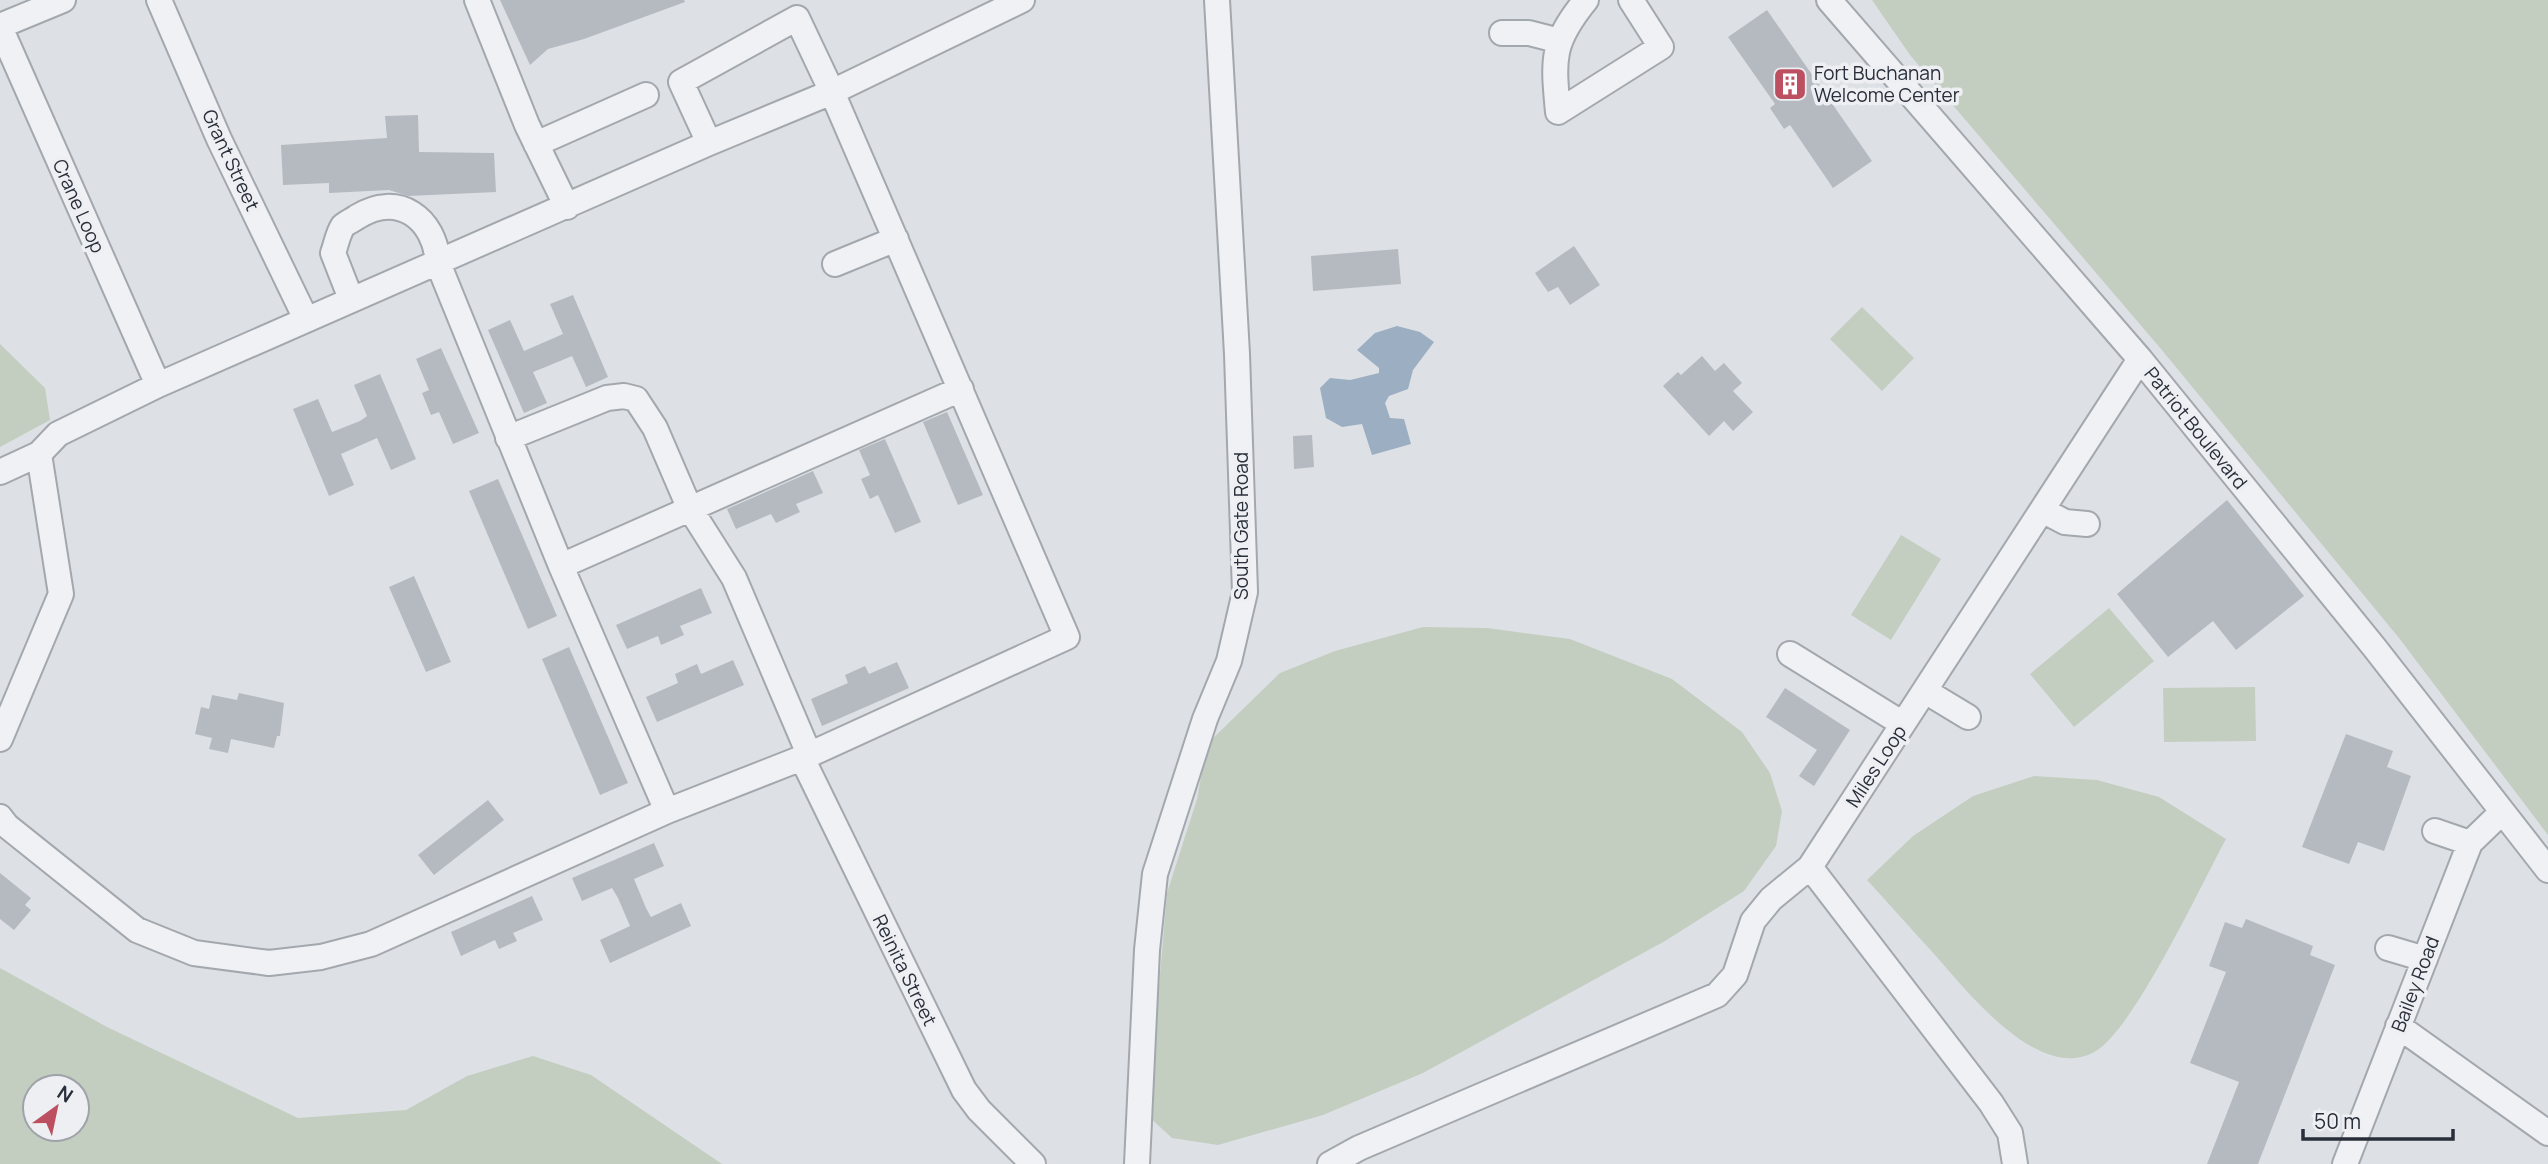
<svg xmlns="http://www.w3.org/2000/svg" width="2548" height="1164" viewBox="0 0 2548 1164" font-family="Manrope,sans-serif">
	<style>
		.green { fill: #c3cec0; fill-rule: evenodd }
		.water { fill: #9caec1 }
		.building { fill: #b5bac1 }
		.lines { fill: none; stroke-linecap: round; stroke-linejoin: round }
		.minor-casing { stroke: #a3a8ae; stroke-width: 28 }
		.minor { stroke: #f0f1f4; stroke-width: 24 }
		.labels { text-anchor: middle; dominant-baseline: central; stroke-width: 7; stroke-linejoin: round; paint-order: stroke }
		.poi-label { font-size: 19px; fill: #292f3a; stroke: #edeff3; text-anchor: start }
		.street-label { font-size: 19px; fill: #292f3a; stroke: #edeff3 }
	</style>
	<rect width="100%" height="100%" fill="#dde1e5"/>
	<path class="green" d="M 1872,0 L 2548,0 L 2548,835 L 2399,638 L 2161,349 L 1910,55 Z
		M 1862,307 L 1914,358 L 1882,391 L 1830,339 Z
		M 0,344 L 45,388 L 50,420 L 0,447 Z
		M 1901,535 L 1941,559 L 1891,640 L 1851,615 Z
		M 2109,608 L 2154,661 L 2074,727 L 2030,674 Z
		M 1423,627 L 1487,628 L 1570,639 L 1672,679 L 1742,732 L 1770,773 L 1782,811 L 1776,846 L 1744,891 L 1665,941 L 1423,1073 L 1323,1115 L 1218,1145 L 1172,1138 L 1148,1116 L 1167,893 L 1197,799 L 1207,744 L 1280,673 L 1335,651 Z
		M 2255,687 L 2256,741 L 2164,742 L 2163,688 Z
		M 2034,776 L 2097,780 L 2159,797 L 2226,839 C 2201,885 2135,1027 2096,1051 C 2040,1085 1967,991 1935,955 C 1912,930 1890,905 1867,880 L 1913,836 L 1973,796 Z
		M 0,968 L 107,1027 L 298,1118 L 406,1110 L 467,1076 L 533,1056 L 591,1075 L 722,1164 L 0,1164 ZM 35,1087 L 77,1087 L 77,1129 L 35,1129 Z"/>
	<path class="water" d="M 1397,326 L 1420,332 L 1434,342 L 1413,370 L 1408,389 L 1389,396 L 1385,403 L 1390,418 L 1404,419 L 1411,444 L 1372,455 L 1362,424 L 1342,427 L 1326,418 L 1320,388 L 1330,378 L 1350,380 L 1379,373 L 1379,368 L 1357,350 L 1375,333 Z"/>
	<path class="building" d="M 500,0 L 684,0 L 685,2 L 584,39 L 548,49 L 530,65 Z
		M 1767,10 L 1872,161 L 1833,188 L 1790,125 L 1784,129 L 1770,108 L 1775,104 L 1728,37 Z
		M 418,115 L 419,152 L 494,153 L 496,192 L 408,196 L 389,190 L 329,193 L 329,183 L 283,185 L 281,145 L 387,138 L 385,116 Z
		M 1574,246 L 1600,285 L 1570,305 L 1558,287 L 1548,292 L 1535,273 Z
		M 1398,249 L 1401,284 L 1313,291 L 1311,256 Z
		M 573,295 L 608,377 L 586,387 L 572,356 L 548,366 L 533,372 L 547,403 L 524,413 L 488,330 L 510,320 L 524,351 L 563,334 L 550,304 Z
		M 441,348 L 479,433 L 453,444 L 439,412 L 431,415 L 422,393 L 429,390 L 416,359 Z
		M 1702,356 L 1715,371 L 1724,363 L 1742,383 L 1733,391 L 1753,412 L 1733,431 L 1724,421 L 1709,436 L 1663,386 L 1678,372 L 1681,375 Z
		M 380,374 L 416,459 L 391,470 L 377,438 L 341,454 L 354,485 L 329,496 L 293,409 L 318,399 L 332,432 L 360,421 L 367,416 L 354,385 Z
		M 947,412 L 983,495 L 958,505 L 923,422 Z
		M 1312,435 L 1314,467 L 1294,469 L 1293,436 Z
		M 885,439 L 921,522 L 895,533 L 878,495 L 870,499 L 861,479 L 870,475 L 859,450 Z
		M 813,471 L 823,493 L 796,504 L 800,512 L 776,523 L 771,514 L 736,529 L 727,509 Z
		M 498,479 L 557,616 L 528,629 L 469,491 Z
		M 2227,500 L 2304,596 L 2236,650 L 2213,621 L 2168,657 L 2117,594 Z
		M 414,576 L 451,662 L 426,672 L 389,587 Z
		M 701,588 L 712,613 L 680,626 L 684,635 L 661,645 L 658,636 L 627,649 L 616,625 Z
		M 569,647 L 628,783 L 600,795 L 542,659 Z
		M 733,660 L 744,685 L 657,722 L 646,697 L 678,683 L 675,674 L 697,664 L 701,674 Z
		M 897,662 L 909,688 L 822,726 L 811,699 L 848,683 L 845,675 L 865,666 L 869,674 Z
		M 1785,688 L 1850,730 L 1814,786 L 1799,776 L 1817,750 L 1766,717 Z
		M 239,693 L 284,703 L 280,736 L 277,736 L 274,748 L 231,739 L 228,753 L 209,749 L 212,738 L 195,734 L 201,707 L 209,709 L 212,695 L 237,700 Z
		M 2346,734 L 2393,751 L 2387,767 L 2411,776 L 2384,851 L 2358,842 L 2349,864 L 2302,847 Z
		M 488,800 L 504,820 L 434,875 L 418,855 Z
		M 654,843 L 664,866 L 634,879 L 646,908 L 651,917 L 681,903 L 691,926 L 610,963 L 600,940 L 630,926 L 618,898 L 612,888 L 582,901 L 572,878 Z
		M 0,873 L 31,898 L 25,905 L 31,910 L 14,930 L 0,919 Z
		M 532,896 L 543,920 L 513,933 L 517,941 L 499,949 L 495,940 L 461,956 L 451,932 Z
		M 2246,919 L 2313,946 L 2310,955 L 2335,965 L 2258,1164 L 2207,1164 L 2239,1082 L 2190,1063 L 2226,972 L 2209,966 L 2225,922 L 2242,928 Z"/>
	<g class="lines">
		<g class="minor-casing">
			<path id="minor" d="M 159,0 L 219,139 L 306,319
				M 477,0 L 527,125 L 567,207
				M 1586,0 C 1551,43 1553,59 1558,112 L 1661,47 L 1631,0
				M 1829,0 L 2140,359 L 2374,647 L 2548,870
				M 0,26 L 63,0
				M 0,27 L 158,385
				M 1502,33 L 1529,33 L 1560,41
				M 536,144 L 646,95
				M 835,264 L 896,239
				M 351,299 L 333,253 C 336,245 338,233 343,226 C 346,223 353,220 357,217 C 398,191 435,218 438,263 L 561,566 L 667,811
				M 508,438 L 607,398 L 624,396 L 636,399 L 655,428 L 689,507 L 734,578 L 809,754
				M 0,472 L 39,454 L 58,434 L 158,385 L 709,143 L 832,92 L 1022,0
				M 2042,510 L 2065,522 L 2087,524
				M 561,566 L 961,389
				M 1790,654 L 1903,724
				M 1925,691 L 1968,717
				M 0,739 L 61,594 L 39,454
				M 802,758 L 964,1090 L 979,1110 L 1033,1164
				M 0,817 L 7,826 L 137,930 L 194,953 L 269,963 L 321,957 L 371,944 L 667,811 L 802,758 L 1067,637 L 832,92 L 797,18 L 681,82 L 709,143
				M 2435,831 L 2470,843
				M 1810,867 L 1991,1103 L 2010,1133 L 2015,1164
				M 2388,948 L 2425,959
				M 2398,1026 L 2548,1133
				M 1137,1164 L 1147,950 L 1155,874 L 1205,719 L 1229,661 L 1245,592 L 1237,354 L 1217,0
				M 1330,1164 L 1359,1148 L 1717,995 L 1735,975 L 1753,921 L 1771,899 L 1810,867 L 2140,359
				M 2345,1164 L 2470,843 L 2501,813"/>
		</g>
		<use href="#minor" class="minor"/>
	</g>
	<defs>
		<g id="building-square" transform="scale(1.75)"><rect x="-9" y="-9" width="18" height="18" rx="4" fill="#bc5061" stroke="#edeff3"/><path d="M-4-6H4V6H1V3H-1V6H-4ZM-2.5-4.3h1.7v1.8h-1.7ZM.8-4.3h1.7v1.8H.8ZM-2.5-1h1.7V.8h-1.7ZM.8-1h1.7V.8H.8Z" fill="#fff"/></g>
	</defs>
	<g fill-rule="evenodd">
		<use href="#building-square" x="1790" y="84"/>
	</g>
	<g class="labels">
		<g class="poi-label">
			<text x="1814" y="73">Fort Buchanan<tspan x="1814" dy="22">Welcome Center</tspan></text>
		</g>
		<g class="street-label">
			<text transform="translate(231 160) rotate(65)">Grant Street</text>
			<text transform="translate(79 206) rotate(66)">Crane Loop</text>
			<text transform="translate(2196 428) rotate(51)">Patriot Boulevard</text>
			<text transform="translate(1241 526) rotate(-90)">South Gate Road</text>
			<text transform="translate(1876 766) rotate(-57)">Miles Loop</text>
			<text transform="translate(905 970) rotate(64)">Reinita Street</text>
			<text transform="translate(2415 984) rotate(-69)">Bailey Road</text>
		</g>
	</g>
	<g transform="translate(56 1108) rotate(33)"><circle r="33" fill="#edeff3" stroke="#9fa2a9" stroke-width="2"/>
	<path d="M0-5L12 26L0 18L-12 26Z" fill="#bc5061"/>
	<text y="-10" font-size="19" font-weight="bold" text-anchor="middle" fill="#292f3a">N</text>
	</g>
	<path d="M2303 1129v10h150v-10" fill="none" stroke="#292f3a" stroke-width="3.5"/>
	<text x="2314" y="1129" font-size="21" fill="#292f3a" stroke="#edeff3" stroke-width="5" paint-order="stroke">50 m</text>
</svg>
